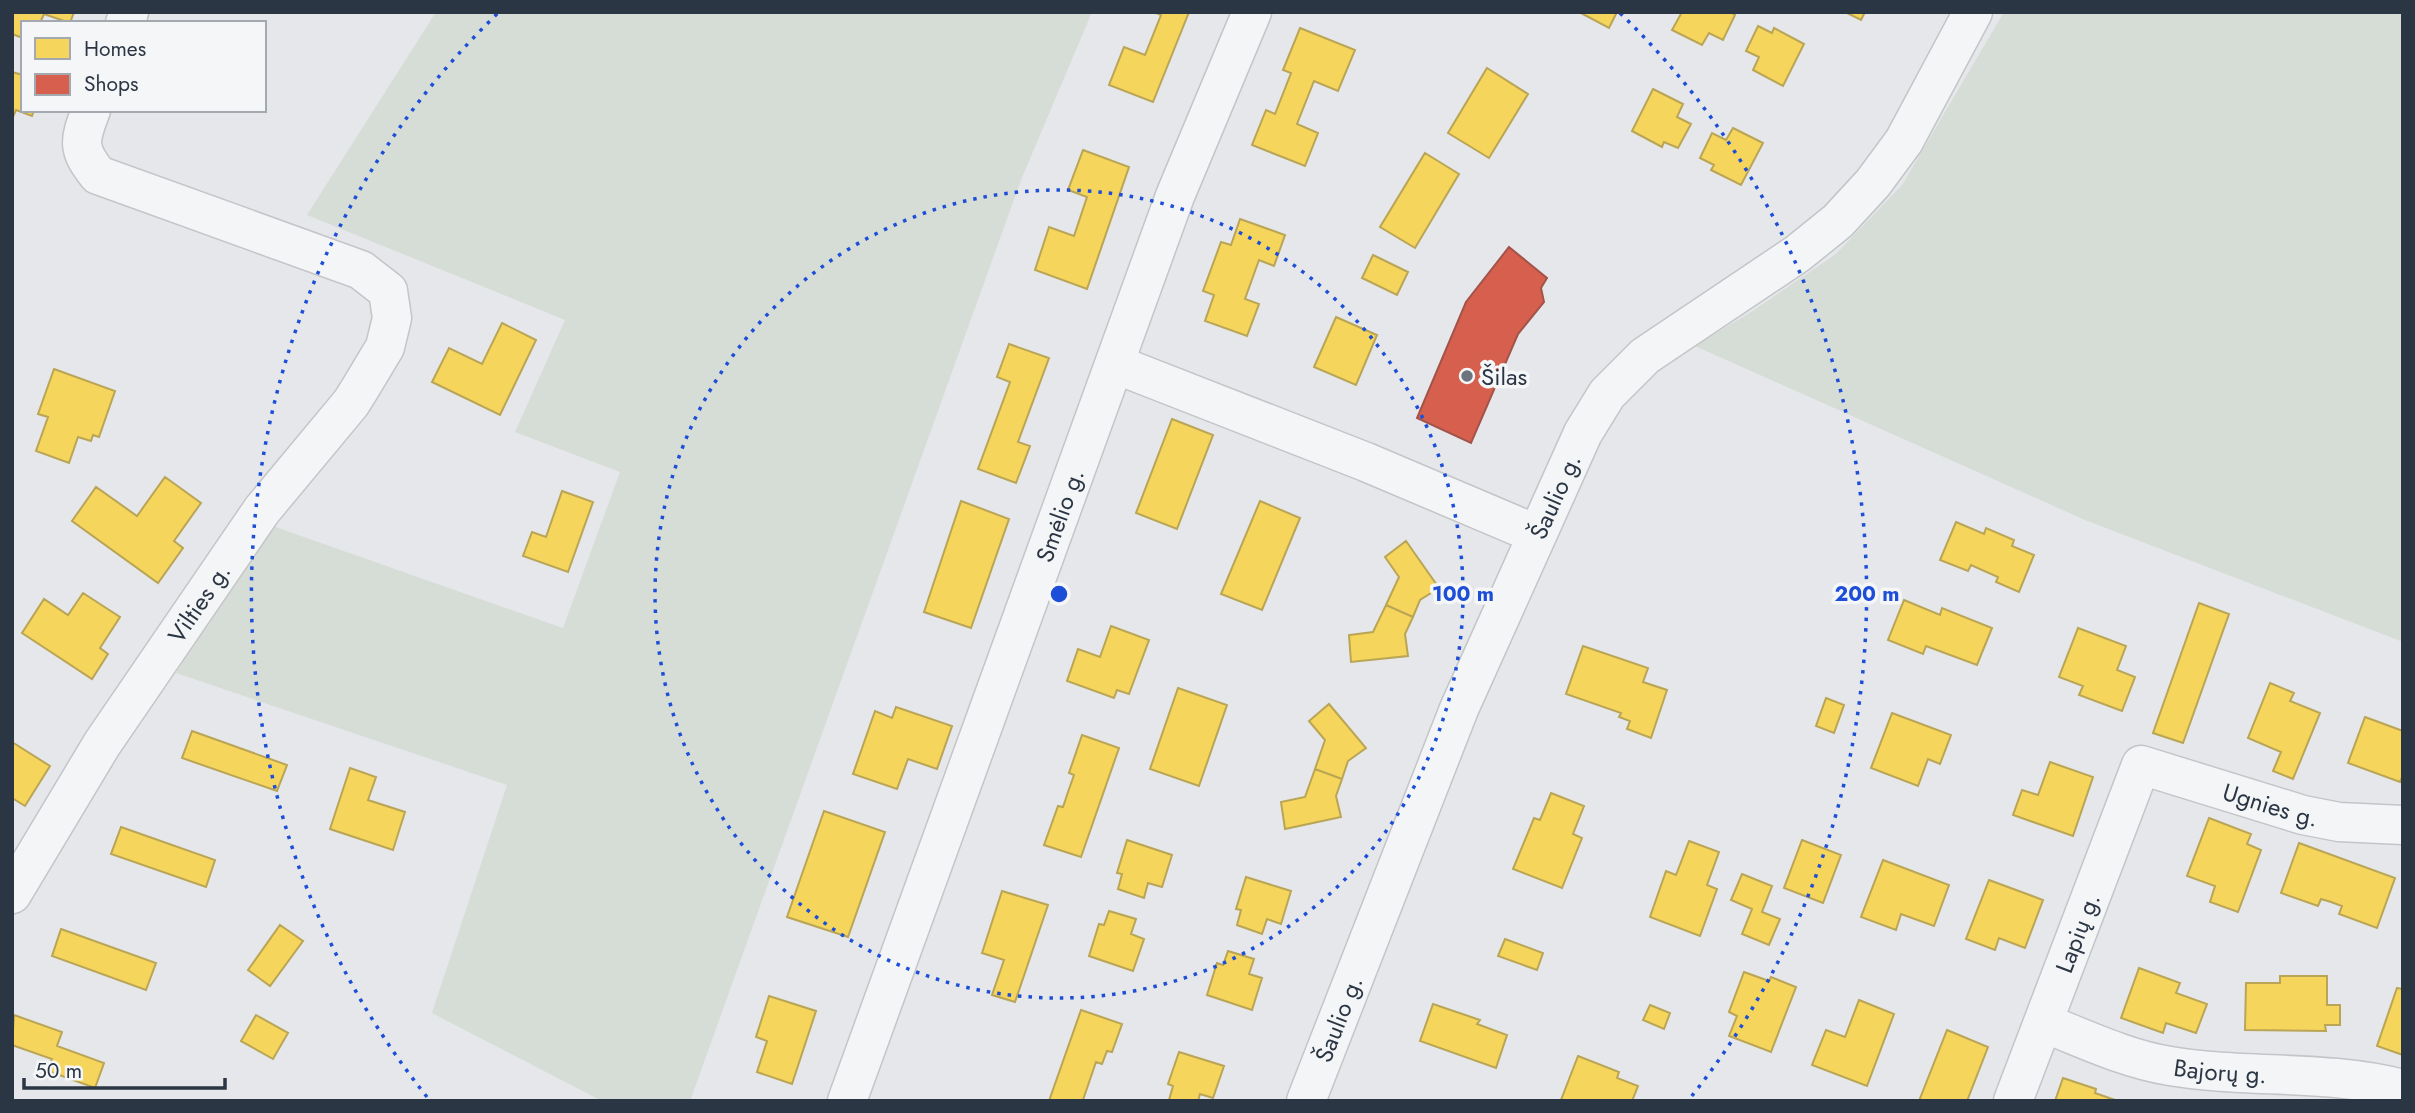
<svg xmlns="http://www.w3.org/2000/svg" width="2415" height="1113" viewBox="0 0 2415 1113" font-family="Jost,sans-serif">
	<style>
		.green { fill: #d6ddd6 }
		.homes { fill: #f6d55c; stroke: #b9a555; stroke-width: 2 }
		.shops { fill: #d6604d; stroke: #a3534a; stroke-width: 2 }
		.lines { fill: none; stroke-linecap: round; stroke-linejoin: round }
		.minor-casing { stroke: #c3c5c8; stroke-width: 41 }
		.minor { stroke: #f4f5f7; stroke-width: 38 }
		.ring { fill: none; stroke: #1d4ed8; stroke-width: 3.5; stroke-dasharray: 3.5 7 }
		.poi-dot { fill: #6c747e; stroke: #f4f6f8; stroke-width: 2.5 }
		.labels { text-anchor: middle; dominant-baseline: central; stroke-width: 7; stroke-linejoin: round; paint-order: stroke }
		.poi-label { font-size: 24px; fill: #2b3644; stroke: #f4f6f8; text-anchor: start }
		.street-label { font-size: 24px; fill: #2b3644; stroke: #f4f6f8 }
		.centre { fill: #1d4ed8; stroke: #f4f6f8; stroke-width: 3.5 }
		.ring-label { font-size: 21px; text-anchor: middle; font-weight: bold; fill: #1d4ed8; stroke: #f4f6f8; stroke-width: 7; stroke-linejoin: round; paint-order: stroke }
	</style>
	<rect width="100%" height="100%" fill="#e5e7ea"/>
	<path class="green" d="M 436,12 L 1092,12 L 1021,180 L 690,1101 L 602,1101 L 432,1013 L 507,785 L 176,673 L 267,524 L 563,628 L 620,472 L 515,432 L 565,320 L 307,215 Z
		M 2004,12 L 2403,12 L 2403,642 L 2085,520 L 1695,346 L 1751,312 L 1836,254 L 1902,185 Z"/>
	<path class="homes" d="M 12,12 L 74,12 L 70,23 L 44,14 L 40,23 L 23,23 L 23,38 L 12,34 Z
		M 1154,12 L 1189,12 L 1153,102 L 1109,85 L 1124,47 L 1145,55 L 1161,15 Z
		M 1579,12 L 1617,12 L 1609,28 Z
		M 1682,12 L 1730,12 L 1735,15 L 1723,40 L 1709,33 L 1702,45 L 1672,30 Z
		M 1845,12 L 1865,12 L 1861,20 Z
		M 1758,26 L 1772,33 L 1774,28 L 1804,44 L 1783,86 L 1753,70 L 1759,57 L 1746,51 Z
		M 1300,28 L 1355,50 L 1338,91 L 1314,81 L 1297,124 L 1318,133 L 1305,166 L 1252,145 L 1266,110 L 1275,114 L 1291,73 L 1283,70 Z
		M 1487,68 L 1528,94 L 1489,158 L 1448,133 Z
		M 12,72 L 23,75 L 23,110 L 34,110 L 32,116 L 16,110 L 12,119 Z
		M 1653,89 L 1683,104 L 1677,117 L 1691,124 L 1678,148 L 1664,142 L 1662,147 L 1632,131 Z
		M 1733,128 L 1763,143 L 1741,185 L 1711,170 L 1714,165 L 1700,158 L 1712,133 L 1726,140 Z
		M 1083,150 L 1129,167 L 1087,289 L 1035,270 L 1049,227 L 1074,236 L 1087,197 L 1068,190 Z
		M 1425,153 L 1459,174 L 1415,248 L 1380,227 Z
		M 1240,219 L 1285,235 L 1274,266 L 1259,260 L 1245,299 L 1259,304 L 1247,336 L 1205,321 L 1214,295 L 1203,291 L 1221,242 L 1231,245 Z
		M 1373,255 L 1408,272 L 1397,295 L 1362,278 Z
		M 1336,317 L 1377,335 L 1356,385 L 1314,367 Z
		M 502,323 L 536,340 L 500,415 L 432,382 L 449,348 L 482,364 Z
		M 1009,344 L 1049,358 L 1018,442 L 1030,446 L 1016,483 L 978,469 L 1010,382 L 997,377 Z
		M 54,369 L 115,391 L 99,437 L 93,435 L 91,441 L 78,437 L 69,463 L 36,451 L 48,417 L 38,414 Z
		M 1172,419 L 1213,435 L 1177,529 L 1136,513 Z
		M 165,477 L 201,503 L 174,541 L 183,548 L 158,583 L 72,521 L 96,487 L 137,516 Z
		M 562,491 L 593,502 L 568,572 L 523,556 L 532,532 L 546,537 Z
		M 961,501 L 1009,519 L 971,628 L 924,612 Z
		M 1260,501 L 1300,518 L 1262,610 L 1221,594 Z
		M 1956,522 L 1984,534 L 1986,528 L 2014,540 L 2012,546 L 2034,555 L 2019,592 L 1996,582 L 1998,577 L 1971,565 L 1968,571 L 1940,560 Z
		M 1406,541 L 1439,588 L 1420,600 L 1413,617 L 1386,605 L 1399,577 L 1385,557 Z
		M 83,593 L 120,617 L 100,648 L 108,654 L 92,679 L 22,633 L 44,599 L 68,615 Z
		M 1904,600 L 1940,615 L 1942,608 L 1992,628 L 1977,665 L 1926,646 L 1923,654 L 1888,640 Z
		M 2199,603 L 2229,614 L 2183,743 L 2153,733 Z
		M 1386,605 L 1413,617 L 1405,634 L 1408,656 L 1351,662 L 1349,635 L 1373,632 Z
		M 1111,626 L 1149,640 L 1129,694 L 1117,690 L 1114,698 L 1067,681 L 1078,649 L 1100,657 Z
		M 2078,628 L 2126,646 L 2117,670 L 2135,677 L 2122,711 L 2079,695 L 2083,686 L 2059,677 Z
		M 1583,646 L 1648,668 L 1643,682 L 1667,690 L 1651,738 L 1627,729 L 1630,721 L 1619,717 L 1621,713 L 1566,694 Z
		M 2270,683 L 2294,693 L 2290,701 L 2320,713 L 2293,779 L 2273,771 L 2281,752 L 2248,738 Z
		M 1178,688 L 1227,705 L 1199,786 L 1150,769 Z
		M 1826,698 L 1844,705 L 1834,733 L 1816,726 Z
		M 1329,704 L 1366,748 L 1348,761 L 1342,779 L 1315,769 L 1325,740 L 1309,721 Z
		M 896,707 L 952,726 L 937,769 L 908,759 L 897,789 L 853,774 L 875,711 L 892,718 Z
		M 1892,713 L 1951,735 L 1940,764 L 1928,759 L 1918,786 L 1871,768 Z
		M 2365,717 L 2403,731 L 2403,775 L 2400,782 L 2348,763 Z
		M 192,731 L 287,765 L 277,791 L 182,758 Z
		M 1082,735 L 1119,748 L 1081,857 L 1044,845 L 1058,806 L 1063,807 L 1068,792 L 1074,775 L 1069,773 Z
		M 12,742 L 50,766 L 25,806 L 12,798 Z
		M 2050,762 L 2093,777 L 2073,836 L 2013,815 L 2022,790 L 2038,795 Z
		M 350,768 L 376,777 L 368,800 L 405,812 L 393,850 L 330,829 Z
		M 1315,769 L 1342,779 L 1336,796 L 1341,817 L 1285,829 L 1281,802 L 1305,797 Z
		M 1551,793 L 1584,806 L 1573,834 L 1582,838 L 1562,888 L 1513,869 L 1534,818 L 1540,820 Z
		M 824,811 L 885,832 L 848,937 L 787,917 Z
		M 2209,818 L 2251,834 L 2247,844 L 2261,850 L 2238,912 L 2210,902 L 2215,886 L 2187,876 Z
		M 121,827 L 215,860 L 206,887 L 111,854 Z
		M 1127,840 L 1172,855 L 1162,887 L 1148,883 L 1144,898 L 1118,889 L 1122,874 L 1117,873 Z
		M 1802,840 L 1841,855 L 1823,903 L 1784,888 Z
		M 1689,841 L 1719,852 L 1707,885 L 1717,889 L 1700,936 L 1650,917 L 1666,871 L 1676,875 Z
		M 2299,843 L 2395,878 L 2377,928 L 2339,914 L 2342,906 L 2331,902 L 2321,899 L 2318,906 L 2281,893 Z
		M 1883,860 L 1949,885 L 1934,926 L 1901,914 L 1896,930 L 1861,917 Z
		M 1742,874 L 1772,886 L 1762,912 L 1780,919 L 1769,945 L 1742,934 L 1752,909 L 1731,900 Z
		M 1246,877 L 1291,891 L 1281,924 L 1267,919 L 1262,934 L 1237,925 L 1241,910 L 1236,909 Z
		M 1989,880 L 2043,900 L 2025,948 L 1999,938 L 1995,950 L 1966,939 Z
		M 1002,891 L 1048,905 L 1015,1002 L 992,995 L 1004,960 L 982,953 Z
		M 1109,911 L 1136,919 L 1131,934 L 1144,939 L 1133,971 L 1089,956 L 1099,924 L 1104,925 Z
		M 280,925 L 303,941 L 270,986 L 248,970 Z
		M 61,929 L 156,963 L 146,990 L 52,956 Z
		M 1505,939 L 1543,953 L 1537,970 L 1498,956 Z
		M 1228,951 L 1254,959 L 1249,974 L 1262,978 L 1252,1010 L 1207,995 L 1217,963 L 1223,965 Z
		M 2139,968 L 2180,983 L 2176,993 L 2207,1004 L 2196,1033 L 2166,1023 L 2163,1033 L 2121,1018 Z
		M 1744,972 L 1769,981 L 1771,977 L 1796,987 L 1771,1052 L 1729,1036 L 1737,1016 L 1729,1012 Z
		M 2280,976 L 2327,976 L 2327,1005 L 2340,1005 L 2340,1025 L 2325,1025 L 2326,1031 L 2245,1030 L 2246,983 L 2280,983 Z
		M 2397,988 L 2403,989 L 2403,1055 L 2377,1046 Z
		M 769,996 L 816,1011 L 792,1084 L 757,1072 L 767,1041 L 756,1037 Z
		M 1859,1000 L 1894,1014 L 1867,1086 L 1812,1065 L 1826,1030 L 1845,1037 Z
		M 1433,1004 L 1480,1020 L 1477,1024 L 1507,1035 L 1496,1068 L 1420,1041 Z
		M 1650,1005 L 1670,1013 L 1664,1029 L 1643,1020 Z
		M 1081,1010 L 1122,1024 L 1112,1052 L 1107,1051 L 1102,1064 L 1096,1062 L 1083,1100 L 1085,1101 L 1049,1101 Z
		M 14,1015 L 62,1032 L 57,1046 L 104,1063 L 95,1088 L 48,1071 L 52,1059 L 12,1045 Z
		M 256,1015 L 288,1033 L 273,1059 L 241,1041 Z
		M 1947,1030 L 1988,1047 L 1967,1101 L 1919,1101 Z
		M 1179,1052 L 1224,1066 L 1213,1098 L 1200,1094 L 1198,1101 L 1169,1100 L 1173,1086 L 1168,1084 Z
		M 1578,1056 L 1619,1072 L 1617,1078 L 1638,1086 L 1632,1101 L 1561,1100 Z
		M 2063,1078 L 2096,1089 L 2095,1093 L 2118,1101 L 2055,1101 Z"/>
	<path class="shops" d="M 1509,247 L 1547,278 L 1541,288 L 1544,302 L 1518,334 L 1471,443 L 1417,418 L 1466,302 Z"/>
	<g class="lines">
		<g class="minor-casing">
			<g id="minor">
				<path d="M 125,23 L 129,12"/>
				<path d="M 1115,364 L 1366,462 L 1536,534"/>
				<path id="s1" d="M 12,894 L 102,744 L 262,510 L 351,403 L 361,387 L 385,347 L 392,318 L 388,291 L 361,270 L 98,175 C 77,149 79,141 91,110"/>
				<path id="s2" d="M 2044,1023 C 2085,1039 2126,1059 2170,1066 C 2248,1079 2324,1069 2403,1089"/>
				<path id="s3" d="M 847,1101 L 1175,196 L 1252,12"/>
				<path id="s4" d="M 1306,1101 L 1459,709 L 1583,433 L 1607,394 L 1645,356 L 1797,254 L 1838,221 L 1873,183 L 1904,141 L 1973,12"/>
				<path id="s5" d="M 2013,1101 L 2141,765 L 2303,815 L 2339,822 L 2403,825"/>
			</g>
		</g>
		<use href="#minor" class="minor"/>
	</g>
	<g class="ring">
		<circle cx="1059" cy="594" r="404"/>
		<path d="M427 1097A808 808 0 0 1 498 13M1620 13A808 808 0 0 1 1691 1097"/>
	</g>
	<circle class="poi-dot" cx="1467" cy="376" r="7"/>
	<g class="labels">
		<g class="poi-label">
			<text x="1481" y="376">Šilas</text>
		</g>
		<g class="street-label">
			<text stroke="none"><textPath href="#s4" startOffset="654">Šaulio g.</textPath></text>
			<text stroke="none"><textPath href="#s3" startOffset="623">Smėlio g.</textPath></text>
			<text stroke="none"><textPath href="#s1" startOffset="346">Vilties g.</textPath></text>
			<text stroke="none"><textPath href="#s5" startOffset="495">Ugnies g.</textPath></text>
			<text stroke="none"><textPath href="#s5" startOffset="180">Lapių g.</textPath></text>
			<text stroke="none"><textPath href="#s4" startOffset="88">Šaulio g.</textPath></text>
			<text stroke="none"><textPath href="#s2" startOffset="184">Bajorų g.</textPath></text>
		</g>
	</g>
	<circle cx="1059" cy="594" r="10" class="centre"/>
	<g class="ring-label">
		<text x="1463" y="601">100 m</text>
		<text x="1867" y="601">200 m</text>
	</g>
	<rect width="2415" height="1113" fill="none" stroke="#2b3644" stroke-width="28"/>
	<rect x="21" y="21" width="245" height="91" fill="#f4f6f8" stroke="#a4a9b0" stroke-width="2"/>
	<rect x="35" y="38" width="35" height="21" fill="#f6d55c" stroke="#a4a9b0" stroke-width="2"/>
	<text x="84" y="56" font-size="21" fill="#2b3644">Homes</text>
	<rect x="35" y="74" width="35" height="21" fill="#d6604d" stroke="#a4a9b0" stroke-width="2"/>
	<text x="84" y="91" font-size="21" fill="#2b3644">Shops</text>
	<path d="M24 1078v10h201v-10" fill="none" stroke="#2b3644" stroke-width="3.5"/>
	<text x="35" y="1078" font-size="21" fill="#2b3644" stroke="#f4f6f8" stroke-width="5" paint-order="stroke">50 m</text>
</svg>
